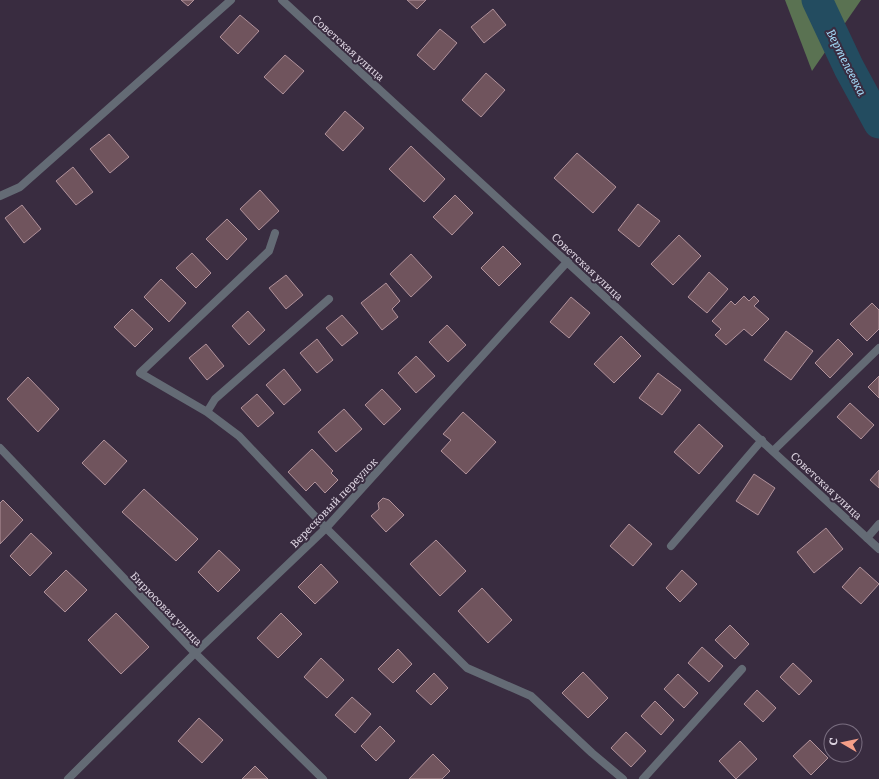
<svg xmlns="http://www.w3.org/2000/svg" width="879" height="779" viewBox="0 0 879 779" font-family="Literata,serif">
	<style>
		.forest { fill: #5a7252 }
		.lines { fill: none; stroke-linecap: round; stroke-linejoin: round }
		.river { stroke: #234c60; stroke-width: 31 }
		.building { fill: #70545d; stroke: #b1929b }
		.service { stroke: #646b75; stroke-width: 8 }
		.minor { stroke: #646b75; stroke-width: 8 }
		.labels { text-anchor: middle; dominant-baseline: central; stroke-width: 4; stroke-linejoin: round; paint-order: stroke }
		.street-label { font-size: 11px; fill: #dbd2df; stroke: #392c40 }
		.water-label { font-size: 12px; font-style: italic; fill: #a4dbf8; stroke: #392c40 }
	</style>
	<rect width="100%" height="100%" fill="#392c40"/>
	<path class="forest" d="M 785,0 L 861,0 L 812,71 Z"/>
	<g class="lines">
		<path class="river" d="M 817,0 L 849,68 L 879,123"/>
	</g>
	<path class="building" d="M 181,0 L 194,0 L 188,6 Z
		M 407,0 L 426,0 L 417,9 Z
		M 493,9 L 506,25 L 484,43 L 471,27 Z
		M 240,15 L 259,31 L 238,54 L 220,37 Z
		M 440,29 L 457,43 L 434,70 L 417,55 Z
		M 285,55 L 304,71 L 283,94 L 264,77 Z
		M 486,73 L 505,90 L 481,117 L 462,100 Z
		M 345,111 L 364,128 L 343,151 L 325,134 Z
		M 109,134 L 129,157 L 110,173 L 90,149 Z
		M 411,146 L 445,179 L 424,202 L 389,169 Z
		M 577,153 L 616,187 L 593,213 L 554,178 Z
		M 73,167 L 93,192 L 76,205 L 56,181 Z
		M 260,190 L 279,211 L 259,230 L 240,209 Z
		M 455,195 L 473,213 L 452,235 L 433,217 Z
		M 638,204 L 660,221 L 639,247 L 618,230 Z
		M 22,205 L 41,229 L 24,243 L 5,218 Z
		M 227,219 L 247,239 L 227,260 L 206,239 Z
		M 679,235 L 701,256 L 673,285 L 651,264 Z
		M 503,246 L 521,264 L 499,286 L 481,268 Z
		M 192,253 L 211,273 L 196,288 L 176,268 Z
		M 411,254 L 432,277 L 411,297 L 390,274 Z
		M 709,272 L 728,289 L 707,313 L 688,297 Z
		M 286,275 L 303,295 L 286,309 L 269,288 Z
		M 161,279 L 186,303 L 169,322 L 144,297 Z
		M 386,283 L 400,301 L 392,309 L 398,317 L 382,330 L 361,303 Z
		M 744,296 L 749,301 L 754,296 L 759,301 L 754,306 L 769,319 L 752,336 L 744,329 L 726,345 L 715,335 L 721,329 L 712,321 L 731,301 L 735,305 Z
		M 571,297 L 590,313 L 569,338 L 550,322 Z
		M 872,303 L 879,310 L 879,329 L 867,341 L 850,324 Z
		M 132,309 L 153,329 L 135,347 L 114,327 Z
		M 248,311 L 265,330 L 249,345 L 232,326 Z
		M 342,315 L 358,333 L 342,346 L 326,328 Z
		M 447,325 L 466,345 L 448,362 L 429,342 Z
		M 786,331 L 813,351 L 791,380 L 764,360 Z
		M 621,336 L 641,356 L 614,383 L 594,364 Z
		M 317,339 L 333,360 L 317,373 L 300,353 Z
		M 838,339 L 853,354 L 830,378 L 815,363 Z
		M 206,344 L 224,366 L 207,380 L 189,358 Z
		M 416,356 L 435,376 L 416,393 L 398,373 Z
		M 284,369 L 301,390 L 284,405 L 266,385 Z
		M 658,373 L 681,390 L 662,415 L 639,398 Z
		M 879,376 L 879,398 L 868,387 Z
		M 28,377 L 59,409 L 38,432 L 7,399 Z
		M 382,389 L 401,409 L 384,425 L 365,405 Z
		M 257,394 L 274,413 L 258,427 L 241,408 Z
		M 850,403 L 874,425 L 861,439 L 837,417 Z
		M 344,409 L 362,429 L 336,452 L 318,432 Z
		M 463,412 L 496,442 L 466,474 L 441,451 L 451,440 L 443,434 Z
		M 699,424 L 723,446 L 699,474 L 674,452 Z
		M 104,440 L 127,461 L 105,485 L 82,463 Z
		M 312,449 L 333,471 L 331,473 L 338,480 L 325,493 L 315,482 L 306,491 L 288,472 Z
		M 879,470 L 879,488 L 870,480 Z
		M 754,474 L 775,488 L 758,515 L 736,501 Z
		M 144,489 L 198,539 L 176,561 L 122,512 Z
		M 383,498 L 389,500 L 404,515 L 386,532 L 371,516 L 379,509 L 378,503 Z
		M 3,500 L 23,520 L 0,544 L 0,503 Z
		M 629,524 L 652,544 L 633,566 L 610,546 Z
		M 826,528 L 843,549 L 814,573 L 797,552 Z
		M 31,533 L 52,553 L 30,576 L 10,556 Z
		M 436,540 L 466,571 L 440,596 L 410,564 Z
		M 219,550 L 240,570 L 218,592 L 198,572 Z
		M 321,564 L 338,582 L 315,604 L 298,587 Z
		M 860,567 L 879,584 L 861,604 L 842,587 Z
		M 66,570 L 87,590 L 65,612 L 44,592 Z
		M 682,570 L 697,584 L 680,602 L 666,588 Z
		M 482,588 L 512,620 L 488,643 L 458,611 Z
		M 116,613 L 149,647 L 121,674 L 88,640 Z
		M 281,613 L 302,634 L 278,658 L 257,638 Z
		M 730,625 L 749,644 L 735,659 L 715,640 Z
		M 702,647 L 723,666 L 709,682 L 688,663 Z
		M 398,649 L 412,664 L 393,683 L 378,669 Z
		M 321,658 L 344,680 L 327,698 L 304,677 Z
		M 793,663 L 812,681 L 799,695 L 780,677 Z
		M 583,672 L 608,698 L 588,718 L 562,693 Z
		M 434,673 L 448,688 L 431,705 L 416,691 Z
		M 678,674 L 698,693 L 684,708 L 664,689 Z
		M 757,690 L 776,708 L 763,722 L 744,704 Z
		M 352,697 L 371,714 L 355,733 L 335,715 Z
		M 655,701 L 674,720 L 661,735 L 641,716 Z
		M 199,718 L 223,740 L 202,763 L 178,741 Z
		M 380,726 L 395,741 L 376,761 L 361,746 Z
		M 626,732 L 646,751 L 631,767 L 611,748 Z
		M 810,740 L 828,758 L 811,775 L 793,756 Z
		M 740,741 L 757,759 L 736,779 L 719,761 Z
		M 433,754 L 450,771 L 442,779 L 409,779 Z
		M 255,766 L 268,779 L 242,779 Z"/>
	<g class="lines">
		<path class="service" d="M 0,196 L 20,187 L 231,0
			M 329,299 L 215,399 L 207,412 L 239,436 L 326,528 L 467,668 L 531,696 L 592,753 L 623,779
			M 207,412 L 140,373 L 269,251 L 275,233
			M 773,451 L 879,348
			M 867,538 L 879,524
			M 671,546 L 762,440
			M 643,779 L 742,669"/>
		<path class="minor" d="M 282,0 L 879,549
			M 0,448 L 195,653 L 323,779
			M 68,779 L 195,653 L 326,528 L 568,261"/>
	</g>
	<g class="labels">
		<g class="street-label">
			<text transform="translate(349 47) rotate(42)">Советская улица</text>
			<text transform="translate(588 266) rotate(43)">Советская улица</text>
			<text transform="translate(827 485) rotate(43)">Советская улица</text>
			<text transform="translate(333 502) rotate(-46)">Вересковый переулок</text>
			<text transform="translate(167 608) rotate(46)">Бирюсовая улица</text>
		</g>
		<g class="water-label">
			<text transform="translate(847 62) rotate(63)">Вертелеевка</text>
		</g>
	</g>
	<g transform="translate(843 743) rotate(279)"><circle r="19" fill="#392c40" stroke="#7a6e80"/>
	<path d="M0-3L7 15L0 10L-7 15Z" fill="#f49e87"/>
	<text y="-6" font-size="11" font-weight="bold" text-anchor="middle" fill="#dbd2df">С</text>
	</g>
</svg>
